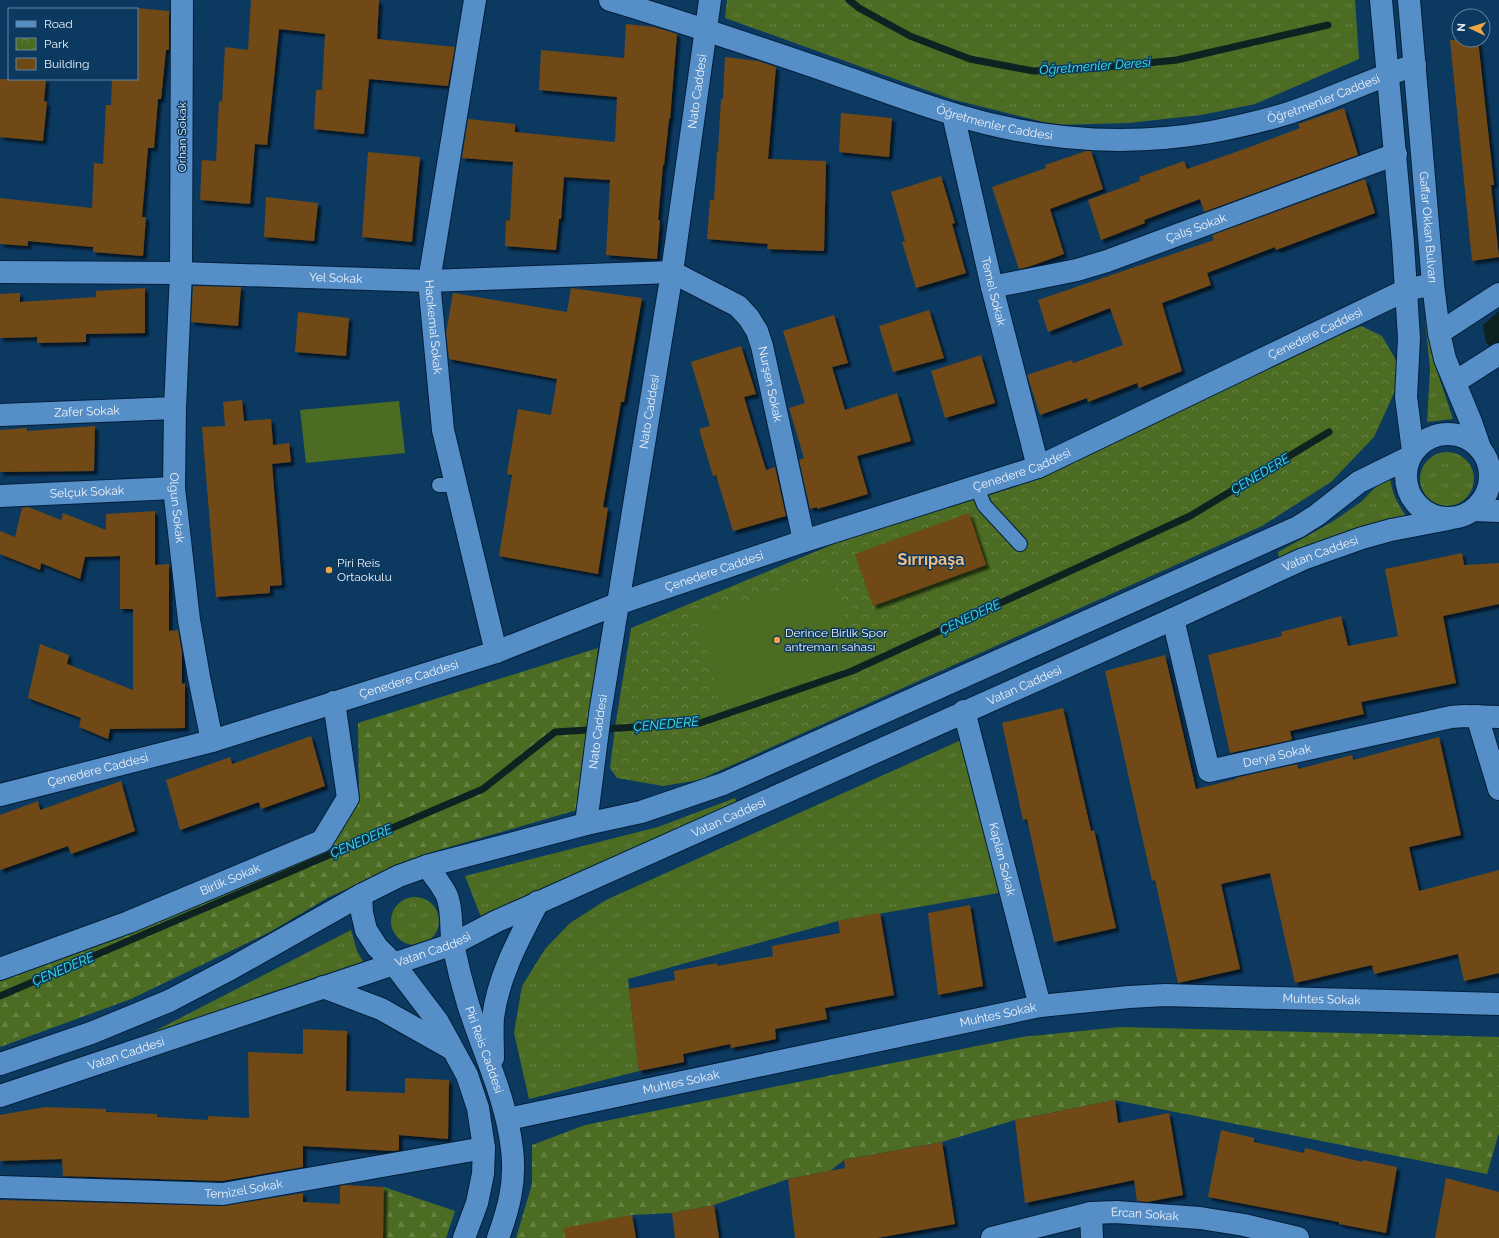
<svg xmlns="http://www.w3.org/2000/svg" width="1499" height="1238" viewBox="0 0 1499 1238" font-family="Raleway,sans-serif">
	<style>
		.grass { fill: url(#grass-tufts) }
		.forest { fill: url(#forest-firs) }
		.park { fill: url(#park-crowns) }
		.garden { fill: #4b6c22 }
		.water { fill: #0d2221 }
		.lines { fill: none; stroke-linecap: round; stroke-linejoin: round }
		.stream { stroke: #0d2221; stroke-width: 7 }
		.building { fill: #6f4915; filter: url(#shadow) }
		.lane-casing { stroke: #021f3b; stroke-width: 16 }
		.street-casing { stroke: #021f3b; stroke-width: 24 }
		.secondary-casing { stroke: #021f3b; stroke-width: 24 }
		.lane { stroke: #568ec7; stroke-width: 14 }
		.street { stroke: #568ec7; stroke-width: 22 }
		.secondary { stroke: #568ec7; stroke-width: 22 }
		.poi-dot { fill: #f1a540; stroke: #0c3960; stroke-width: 1.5 }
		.labels { text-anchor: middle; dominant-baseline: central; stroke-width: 3; stroke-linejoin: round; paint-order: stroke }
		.street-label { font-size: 12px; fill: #edf2f9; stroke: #0c3960 }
		.poi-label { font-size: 12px; fill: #edf2f9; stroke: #0c3960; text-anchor: start }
		.water-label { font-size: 13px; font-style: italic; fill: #3ae7df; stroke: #0c3960 }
		.district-label { font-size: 16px; font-weight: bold; fill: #f2bd7f; stroke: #0c3960 }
	</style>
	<defs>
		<pattern id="grass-tufts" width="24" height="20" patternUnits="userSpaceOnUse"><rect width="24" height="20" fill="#4b6c22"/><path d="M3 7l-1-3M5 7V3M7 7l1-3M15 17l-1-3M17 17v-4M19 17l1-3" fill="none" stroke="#658143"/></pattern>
		<pattern id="forest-firs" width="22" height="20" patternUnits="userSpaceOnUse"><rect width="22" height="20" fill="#4b6c22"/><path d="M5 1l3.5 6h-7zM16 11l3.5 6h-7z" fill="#658143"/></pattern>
		<pattern id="park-crowns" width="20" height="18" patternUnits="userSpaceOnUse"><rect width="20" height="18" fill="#4b6c22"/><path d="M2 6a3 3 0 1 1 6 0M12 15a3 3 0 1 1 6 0" fill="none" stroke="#658143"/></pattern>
		<filter id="shadow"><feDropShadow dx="3.5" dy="3.5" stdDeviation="1" flood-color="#0009"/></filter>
	</defs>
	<rect width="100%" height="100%" fill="#0c3960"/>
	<path class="grass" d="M 727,0 L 1355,0 L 1359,59 L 1255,104 L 1201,115 L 1129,123 L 1055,125 L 951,99 L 725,18 Z
		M 1425,319 L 1430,319 L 1436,368 L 1453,419 L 1427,422 L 1430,369 Z
		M1420 479a27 27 0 1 1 54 0a27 27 0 1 1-54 0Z
		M 1389,473 C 1392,492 1395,500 1406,516 L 1373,525 L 1282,564 L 1279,558 L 1278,552 L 1332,522 L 1361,502 Z
		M 970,736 L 1010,891 L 838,921 L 628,979 L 639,1071 L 529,1099 L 514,1033 L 522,986 L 545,949 L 570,923 L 606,900 Z
		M 735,798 L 739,807 L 481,917 L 465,876 L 658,827 Z
		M391 921a24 24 0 1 1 48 0a24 24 0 1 1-48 0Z
		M 351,930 L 357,951 L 366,966 L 153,1038 L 151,1033 Z"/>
	<path class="forest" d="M 598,648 L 577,810 L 425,854 L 329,897 L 270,932 L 131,999 L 0,1047 L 0,978 L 336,839 L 359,796 L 358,723 Z
		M 1120,1027 L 1499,1037 L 1499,1133 L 1487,1174 L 1115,1100 L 1015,1120 L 942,1142 L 844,1160 L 830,1171 L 788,1179 L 714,1205 L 672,1213 L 632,1215 L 592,1238 L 516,1238 L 532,1184 L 532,1145 L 585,1125 L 1022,1037 Z
		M 384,1187 L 455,1211 L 446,1238 L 383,1238 Z"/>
	<path class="park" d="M 1361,326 L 1382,336 L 1397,362 L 1395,391 L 1374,437 L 1331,482 L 1262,526 L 699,780 L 663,786 L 617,778 L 610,768 L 615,728 L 631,628 Z"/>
	<path class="garden" d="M 399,401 L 405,453 L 306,463 L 300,410 Z
		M 832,575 L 857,662 L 722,704 L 697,617 Z"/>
	<path class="water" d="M 1499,311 L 1499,346 L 1492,349 L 1486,342 L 1483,325 Z"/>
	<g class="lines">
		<path class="stream" d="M 849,0 L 859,8 L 910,36 L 970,59 L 1033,71 L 1097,68 L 1177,60 L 1328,25
			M 0,996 L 483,789 L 555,732 L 700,723 L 852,671 L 1190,516 L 1329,432"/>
	</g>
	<path class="building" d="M 251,0 L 379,0 L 377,39 L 455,47 L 448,86 L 369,79 L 364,134 L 314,129 L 316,90 L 322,90 L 325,34 L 279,29 L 267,145 L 255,144 L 250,204 L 200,200 L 202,160 L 216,161 L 219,101 L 222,102 L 225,47 L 248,50 Z
		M 137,8 L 169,11 L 169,50 L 166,50 L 161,99 L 158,99 L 154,148 L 148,148 L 142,217 L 146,217 L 143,256 L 93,252 L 93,247 L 28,241 L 28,246 L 0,244 L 0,198 L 92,208 L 94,163 L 103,164 L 106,105 L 111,105 L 112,79 L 137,79 Z
		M 626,24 L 654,27 L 677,34 L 670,119 L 669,119 L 664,165 L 663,165 L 658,220 L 660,220 L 657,259 L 606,255 L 610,180 L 564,177 L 561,219 L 559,219 L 556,250 L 505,246 L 506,220 L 510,221 L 513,162 L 462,158 L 468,119 L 515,124 L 515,132 L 615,142 L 617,97 L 539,90 L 541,50 L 624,58 Z
		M 1450,40 L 1478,40 L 1494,185 L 1491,185 L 1499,257 L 1472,261 Z
		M 725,57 L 758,61 L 776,67 L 768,159 L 826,161 L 824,251 L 767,249 L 768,244 L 707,239 L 710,200 L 714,200 L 717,152 L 718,152 L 721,99 L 723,99 Z
		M 0,79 L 46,79 L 44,101 L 47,102 L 43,141 L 0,137 Z
		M 1344,108 L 1358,155 L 1204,212 L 1200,199 L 1144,220 L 1145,223 L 1101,240 L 1088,200 L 1140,181 L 1139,177 L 1184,161 L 1187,169 L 1250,147 L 1300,128 L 1298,124 Z
		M 841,113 L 892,118 L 889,157 L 839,152 Z
		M 1086,151 L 1091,151 L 1103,189 L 1050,209 L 1064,254 L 1031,266 L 1019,269 L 992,187 L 1046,168 L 1045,165 Z
		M 368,152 L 420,157 L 412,242 L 362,237 Z
		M 941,176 L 955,223 L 952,224 L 966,273 L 916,288 L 902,242 L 905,241 L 891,192 Z
		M 1365,179 L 1375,213 L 1276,250 L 1275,247 L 1207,273 L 1211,285 L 1162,303 L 1182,371 L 1139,388 L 1137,383 L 1088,402 L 1087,398 L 1040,415 L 1027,375 L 1072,360 L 1073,363 L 1123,345 L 1110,308 L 1048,332 L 1038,300 L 1214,240 L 1212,235 Z
		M 266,197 L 318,203 L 314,241 L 264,237 Z
		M 193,286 L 241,287 L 238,326 L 191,322 Z
		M 145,288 L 145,333 L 86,334 L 86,342 L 37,343 L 37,337 L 0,338 L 0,294 L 20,293 L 20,302 L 96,297 L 96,291 Z
		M 571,288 L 642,298 L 624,402 L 621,402 L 603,507 L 608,508 L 598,574 L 499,556 L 512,475 L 507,474 L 518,409 L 551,415 L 557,379 L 449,359 L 446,333 L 453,293 L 567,312 Z
		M 929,310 L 944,358 L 893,372 L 879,326 Z
		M 298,312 L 349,318 L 346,356 L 295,352 Z
		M 834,315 L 848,363 L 832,367 L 845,410 L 897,393 L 911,441 L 857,456 L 868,494 L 817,509 L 817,507 L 810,509 L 799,460 L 804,458 L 789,408 L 805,403 L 783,331 Z
		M 741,346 L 756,394 L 744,397 L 766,470 L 775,467 L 786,516 L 733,531 L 716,475 L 713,476 L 699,429 L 710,426 L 691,362 Z
		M 981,355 L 995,403 L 945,418 L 931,371 Z
		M 242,400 L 244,421 L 271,419 L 273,445 L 289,443 L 291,462 L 272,464 L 282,585 L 270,586 L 270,593 L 216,597 L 202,427 L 225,426 L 223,402 Z
		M 95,426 L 94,471 L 0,472 L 0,430 L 27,428 L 27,431 Z
		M 28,507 L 61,520 L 63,513 L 106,530 L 106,514 L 155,511 L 155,565 L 169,564 L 169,631 L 178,630 L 182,653 L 182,684 L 185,683 L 185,728 L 110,729 L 108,739 L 79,727 L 81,718 L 28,698 L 40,644 L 69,655 L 67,664 L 133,690 L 133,609 L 120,609 L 120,556 L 85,557 L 80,579 L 41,563 L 40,570 L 0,554 L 0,531 L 15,537 L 22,508 Z
		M 969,513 L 986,565 L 873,606 L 855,554 Z
		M 1462,553 L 1464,565 L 1499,563 L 1499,604 L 1443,616 L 1456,683 L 1361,702 L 1364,714 L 1290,731 L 1292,740 L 1230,753 L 1208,655 L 1282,636 L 1281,632 L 1341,616 L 1348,646 L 1398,636 L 1385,569 Z
		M 1165,655 L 1196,789 L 1236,779 L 1235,778 L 1297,764 L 1298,769 L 1352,755 L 1353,760 L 1439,737 L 1461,835 L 1409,847 L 1419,891 L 1499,870 L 1499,973 L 1464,981 L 1458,954 L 1374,974 L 1372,965 L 1295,983 L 1270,873 L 1221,884 L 1240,969 L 1178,983 L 1155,880 L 1152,881 L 1105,671 Z
		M 1063,708 L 1091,831 L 1094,830 L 1116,928 L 1054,942 L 1027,819 L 1023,820 L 1002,723 Z
		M 311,736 L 325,786 L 261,809 L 259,802 L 180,830 L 166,780 L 230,757 L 232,764 Z
		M 121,781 L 135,831 L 71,854 L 68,846 L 0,870 L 0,815 L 38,801 L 40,810 Z
		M 970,905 L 983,986 L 938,995 L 928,913 Z
		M 880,913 L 894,995 L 825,1008 L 827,1019 L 775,1029 L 776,1039 L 731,1048 L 730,1044 L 683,1054 L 684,1062 L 639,1071 L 629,989 L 675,980 L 674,971 L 717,963 L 717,966 L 773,956 L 772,946 L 840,933 L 838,921 Z
		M 303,1029 L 347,1031 L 346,1091 L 405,1093 L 405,1078 L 449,1080 L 448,1139 L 399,1135 L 399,1150 L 394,1151 L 303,1146 L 303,1167 L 222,1181 L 63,1176 L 62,1159 L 0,1161 L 0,1115 L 45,1107 L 106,1109 L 106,1112 L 157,1114 L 157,1117 L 208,1120 L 208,1116 L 249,1118 L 248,1052 L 303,1054 Z
		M 1115,1100 L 1118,1123 L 1169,1113 L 1183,1195 L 1147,1202 L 1137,1201 L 1134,1180 L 1025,1203 L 1015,1120 Z
		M 1221,1130 L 1254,1138 L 1254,1142 L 1304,1153 L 1305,1148 L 1363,1162 L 1363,1160 L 1397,1167 L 1386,1233 L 1339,1224 L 1339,1222 L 1208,1197 Z
		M 942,1142 L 955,1224 L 877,1238 L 795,1238 L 788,1179 L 845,1168 L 844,1160 Z
		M 1446,1178 L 1499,1192 L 1499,1238 L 1435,1238 Z
		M 343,1185 L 384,1187 L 383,1238 L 0,1238 L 0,1200 L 223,1206 L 303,1193 L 303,1202 L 340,1204 L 340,1186 Z
		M 714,1205 L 719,1238 L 675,1238 L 672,1213 Z
		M 632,1215 L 636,1238 L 565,1238 L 564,1228 Z"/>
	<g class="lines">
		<g class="lane-casing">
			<path id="lane" d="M 439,485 L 456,485
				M 977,487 L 984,505 L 1020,544"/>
		</g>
		<g class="street-casing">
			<g id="street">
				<path id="s1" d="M 182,0 L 181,273 L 175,408 L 174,488 L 189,620 L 199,677 L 212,741"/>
				<path id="s2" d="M 475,0 L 429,281 L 443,430 L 496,652"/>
				<path id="s3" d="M 953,114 L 992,287 L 1038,467"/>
				<path id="s4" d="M 0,272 L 181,273 L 429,281 L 672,272 L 738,306 L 749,318 L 757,331 L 762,346 L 804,541"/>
				<path id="s5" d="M 992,287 L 1077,270 L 1107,261 L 1396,154"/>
				<path d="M 1439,333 L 1499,294"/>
				<path d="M 1455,382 L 1499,354"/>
				<path id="s6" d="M 0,415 L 175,408"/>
				<path id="s7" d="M 0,496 L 174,488"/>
				<path id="s8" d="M 1173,619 L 1209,771 L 1451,717 L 1464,716 L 1499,717"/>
				<path id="s9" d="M 964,711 L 1040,1006"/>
				<path d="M 1477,716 L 1499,789"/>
				<path id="s10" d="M 586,824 L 600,714 L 672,272 L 710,0"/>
				<path id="s11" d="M 0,969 L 129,922 L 322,841 L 348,798 L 334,702"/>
				<path id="s12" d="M 508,1119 L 1040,1006 L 1129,997 L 1165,995 L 1499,1004"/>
				<path id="s13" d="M 0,1187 L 223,1194 L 484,1148"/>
				<path d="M 1091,1213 L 1092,1238"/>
				<path id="s14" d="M 992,1238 L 1091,1213 L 1116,1212 L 1200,1218 L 1244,1225 L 1298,1238"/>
			</g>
		</g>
		<g class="secondary-casing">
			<g id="secondary">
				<path id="s15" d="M 610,0 C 684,22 757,47 830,72 C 871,86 912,102 953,114 C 1037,140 1125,147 1211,132 C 1237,127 1263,121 1289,113 C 1331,99 1372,79 1415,65"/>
				<path d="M 1381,0 L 1403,243 L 1409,338 L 1406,397 L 1413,451"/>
				<path id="s16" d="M 1409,0 L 1433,284 L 1439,333 L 1445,359 L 1471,422 L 1480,448"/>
				<circle cx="1448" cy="476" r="42"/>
				<path d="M 1473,510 L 1499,511"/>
				<path id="s17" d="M 0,795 L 212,741 L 496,652 L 617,604 L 804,541 L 1038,467 L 1406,290 L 1433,284"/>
				<path id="s18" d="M 427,866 C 434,876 442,885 447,896 C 453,911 450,929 453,944 C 457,964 462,984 468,1004 C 483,1052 506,1097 512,1149 C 516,1181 509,1208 498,1238"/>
				<path d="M 361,895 L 362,913 L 366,930 L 377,947 L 394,964 L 438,1022 L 467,1075 L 478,1108 L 484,1148 L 483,1174 L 477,1203 L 464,1238"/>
				<path d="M 323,987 L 381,1009 L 452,1049"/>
				<path d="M 493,1058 C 493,1045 492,1031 493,1018 C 498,976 519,939 538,902"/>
				<path d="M 0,1064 L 91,1033 L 169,1001 L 232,968 L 361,895 L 399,876 L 427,866 L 586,824 L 641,812 L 723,784 L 1298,527 L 1317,515 L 1359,482 L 1410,457"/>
				<path id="s19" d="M 0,1096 L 453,944 L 495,922 L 1173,619 L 1303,559 L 1362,538 L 1391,530 L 1448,519"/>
			</g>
		</g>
		<use href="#lane" class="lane"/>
		<use href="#street" class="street"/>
		<use href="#secondary" class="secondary"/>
	</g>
	<g class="poi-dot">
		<circle cx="329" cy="570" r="4"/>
		<circle cx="777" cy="640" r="4"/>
	</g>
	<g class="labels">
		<g class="street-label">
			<text stroke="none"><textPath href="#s10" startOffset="741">Nato Caddesi</textPath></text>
			<text stroke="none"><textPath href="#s15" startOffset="740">Öğretmenler Caddesi</textPath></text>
			<text stroke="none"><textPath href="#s15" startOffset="404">Öğretmenler Caddesi</textPath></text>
			<text transform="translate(182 137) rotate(-90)">Orhan Sokak</text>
			<text stroke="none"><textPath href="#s16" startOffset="228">Gaffar Okkan Bulvarı</textPath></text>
			<text stroke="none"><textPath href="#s5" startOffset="213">Çalış Sokak</textPath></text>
			<text stroke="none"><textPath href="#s4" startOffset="336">Yel Sokak</textPath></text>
			<text stroke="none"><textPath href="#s3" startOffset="182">Temel Sokak</textPath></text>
			<text stroke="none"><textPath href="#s2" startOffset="331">Hacıkemal Sokak</textPath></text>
			<text stroke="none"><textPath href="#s17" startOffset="1397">Çenedere Caddesi</textPath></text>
			<text stroke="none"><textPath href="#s4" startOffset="833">Nurşen Sokak</textPath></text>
			<text stroke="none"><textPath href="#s6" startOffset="87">Zafer Sokak</textPath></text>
			<text stroke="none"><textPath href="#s10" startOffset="417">Nato Caddesi</textPath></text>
			<text stroke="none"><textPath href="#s17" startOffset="1073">Çenedere Caddesi</textPath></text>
			<text stroke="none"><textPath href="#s7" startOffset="87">Selçuk Sokak</textPath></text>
			<text stroke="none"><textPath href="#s1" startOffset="508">Olgun Sokak</textPath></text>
			<text stroke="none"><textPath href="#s19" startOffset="1429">Vatan Caddesi</textPath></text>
			<text stroke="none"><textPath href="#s17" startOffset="749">Çenedere Caddesi</textPath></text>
			<text stroke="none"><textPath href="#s17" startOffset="425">Çenedere Caddesi</textPath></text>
			<text stroke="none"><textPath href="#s19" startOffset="1105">Vatan Caddesi</textPath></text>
			<text stroke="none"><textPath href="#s10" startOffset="93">Nato Caddesi</textPath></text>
			<text stroke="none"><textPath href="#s8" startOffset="226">Derya Sokak</textPath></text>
			<text stroke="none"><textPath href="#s17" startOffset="101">Çenedere Caddesi</textPath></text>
			<text stroke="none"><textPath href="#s19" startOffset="781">Vatan Caddesi</textPath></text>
			<text stroke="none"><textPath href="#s9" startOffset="153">Kaplan Sokak</textPath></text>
			<text stroke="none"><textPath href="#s11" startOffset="247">Birlik Sokak</textPath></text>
			<text stroke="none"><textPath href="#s19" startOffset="457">Vatan Caddesi</textPath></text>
			<text stroke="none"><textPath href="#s12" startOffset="826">Muhtes Sokak</textPath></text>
			<text stroke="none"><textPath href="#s12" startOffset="501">Muhtes Sokak</textPath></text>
			<text stroke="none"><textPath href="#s18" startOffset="195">Piri Reis Caddesi</textPath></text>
			<text stroke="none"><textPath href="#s19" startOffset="133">Vatan Caddesi</textPath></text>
			<text stroke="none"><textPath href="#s12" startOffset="177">Muhtes Sokak</textPath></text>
			<text stroke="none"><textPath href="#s13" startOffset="244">Temizel Sokak</textPath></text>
			<text stroke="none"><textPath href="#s14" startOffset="156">Ercan Sokak</textPath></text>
		</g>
		<g class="poi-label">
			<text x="337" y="563">Piri Reis<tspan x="337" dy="14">Ortaokulu</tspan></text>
			<text x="785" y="633">Derince Birlik Spor<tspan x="785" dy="14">antreman sahası</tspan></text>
		</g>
		<g class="water-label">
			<text transform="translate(1095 66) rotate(-4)">Öğretmenler Deresi</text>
			<text transform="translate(1260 474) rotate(-31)">ÇENEDERE</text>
			<text transform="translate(970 617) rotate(-25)">ÇENEDERE</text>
			<text transform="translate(666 724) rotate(-5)">ÇENEDERE</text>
			<text transform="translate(361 841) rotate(-23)">ÇENEDERE</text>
			<text transform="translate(63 969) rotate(-23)">ÇENEDERE</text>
		</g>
		<g class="district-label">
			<text x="931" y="559">Sırrıpaşa</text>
		</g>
	</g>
	<rect x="8" y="8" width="130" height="72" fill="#0c3960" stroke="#66839d"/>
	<rect x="16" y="21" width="20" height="6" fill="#568ec7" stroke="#66839d"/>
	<text x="44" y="28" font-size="12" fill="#edf2f9">Road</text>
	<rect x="16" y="38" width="20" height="12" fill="url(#park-crowns)" stroke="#66839d"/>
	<text x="44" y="48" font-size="12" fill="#edf2f9">Park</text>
	<rect x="16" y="58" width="20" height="12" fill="#6f4915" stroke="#66839d"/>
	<text x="44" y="68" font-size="12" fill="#edf2f9">Building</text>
	<g transform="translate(1471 28) rotate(274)"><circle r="19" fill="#0c3960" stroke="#66839d"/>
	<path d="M0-3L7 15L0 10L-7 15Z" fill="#f1a540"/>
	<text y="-6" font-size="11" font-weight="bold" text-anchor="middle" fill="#edf2f9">N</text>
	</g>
</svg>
